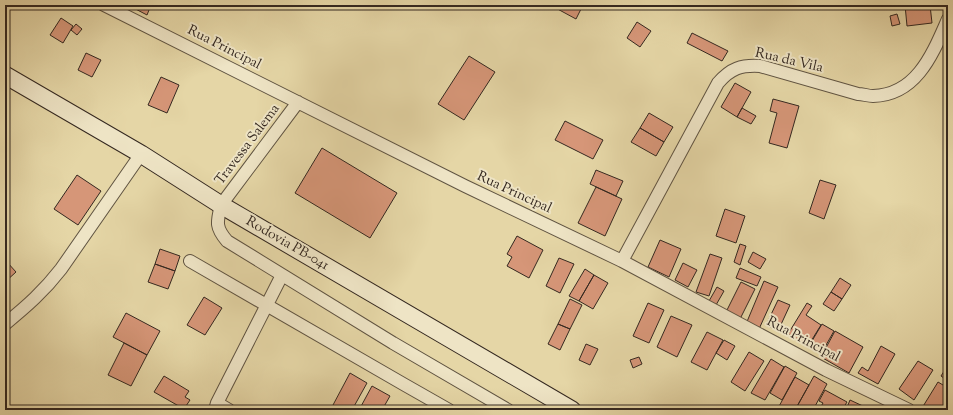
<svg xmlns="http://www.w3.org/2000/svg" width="953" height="415" viewBox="0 0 953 415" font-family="'Sorts Mill Goudy',serif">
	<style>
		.building { fill: #d69678; stroke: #342820 }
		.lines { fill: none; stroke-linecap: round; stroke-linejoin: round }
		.minor-casing { stroke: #605442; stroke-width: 14 }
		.secondary-casing { stroke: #342820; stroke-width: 19 }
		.minor { stroke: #eee4c5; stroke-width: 12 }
		.secondary { stroke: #eee4c5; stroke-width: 17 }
		.labels { text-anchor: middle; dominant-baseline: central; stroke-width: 4; stroke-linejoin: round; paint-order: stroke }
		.street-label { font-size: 14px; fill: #342820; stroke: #eee4c5 }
	</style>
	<rect width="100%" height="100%" fill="#e5d6a6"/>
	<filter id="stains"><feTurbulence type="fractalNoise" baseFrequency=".005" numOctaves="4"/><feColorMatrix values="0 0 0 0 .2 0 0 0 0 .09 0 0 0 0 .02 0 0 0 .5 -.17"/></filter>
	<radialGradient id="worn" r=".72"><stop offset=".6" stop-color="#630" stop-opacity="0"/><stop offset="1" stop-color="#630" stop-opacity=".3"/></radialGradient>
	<path class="building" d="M 128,5 L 151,5 L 147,15 Z
		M 552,5 L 583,5 L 576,19 L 552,6 Z
		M 905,5 L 930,5 L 932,23 L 907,26 Z
		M 897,14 L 900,24 L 892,26 L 890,16 Z
		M 61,18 L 73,26 L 63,43 L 50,35 Z
		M 637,22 L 651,31 L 640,47 L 627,38 Z
		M 76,24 L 82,29 L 77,35 L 71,30 Z
		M 692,33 L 728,51 L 722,61 L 687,43 Z
		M 86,53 L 101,60 L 92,77 L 78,70 Z
		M 469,56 L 495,72 L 464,120 L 438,104 Z
		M 161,77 L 179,85 L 167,113 L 148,105 Z
		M 735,83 L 751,92 L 737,117 L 721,107 Z
		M 773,99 L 799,106 L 787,148 L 769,143 L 777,113 L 770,111 Z
		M 742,108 L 756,116 L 751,124 L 737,117 Z
		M 649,113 L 673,127 L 664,142 L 640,128 Z
		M 565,121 L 603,140 L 593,159 L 555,140 Z
		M 640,128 L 664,142 L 656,156 L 631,142 Z
		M 322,148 L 397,193 L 370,238 L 295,193 Z
		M 596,170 L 623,181 L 616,196 L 590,184 Z
		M 77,175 L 101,191 L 78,225 L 54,209 Z
		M 820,180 L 836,185 L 824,219 L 809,213 Z
		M 596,187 L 622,199 L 605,236 L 578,223 Z
		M 725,209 L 745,216 L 736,243 L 716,236 Z
		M 517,236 L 543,250 L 529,278 L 507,266 L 512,257 L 507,254 Z
		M 660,240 L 681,249 L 669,277 L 648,267 Z
		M 740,244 L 746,246 L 740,265 L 734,262 Z
		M 160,249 L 180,256 L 175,271 L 155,264 Z
		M 753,252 L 766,259 L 760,269 L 748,262 Z
		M 710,254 L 722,258 L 709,296 L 696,292 Z
		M 559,258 L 574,264 L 560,293 L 546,286 Z
		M 7,262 L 16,272 L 5,282 L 5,263 Z
		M 683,263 L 697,270 L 688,287 L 675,280 Z
		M 155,264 L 175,271 L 168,289 L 148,282 Z
		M 740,268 L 761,277 L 757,286 L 736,278 Z
		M 585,269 L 594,275 L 579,301 L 569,296 Z
		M 594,275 L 608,283 L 593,309 L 579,301 Z
		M 840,278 L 851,285 L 842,299 L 831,292 Z
		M 764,281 L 778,287 L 759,329 L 746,324 Z
		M 741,282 L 755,289 L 739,321 L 725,314 Z
		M 717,287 L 724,291 L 716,305 L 709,301 Z
		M 831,292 L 842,299 L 834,311 L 823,304 Z
		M 204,297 L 222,308 L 205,335 L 187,325 Z
		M 570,299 L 582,305 L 570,329 L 558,324 Z
		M 778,300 L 790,305 L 778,331 L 766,325 Z
		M 648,303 L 664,310 L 649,343 L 633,336 Z
		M 807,303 L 812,306 L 806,315 L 821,325 L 808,346 L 788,334 Z
		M 126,313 L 160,331 L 147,355 L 113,337 Z
		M 671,316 L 692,325 L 677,357 L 657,347 Z
		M 558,324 L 570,329 L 560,350 L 548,344 Z
		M 822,324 L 834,331 L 821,354 L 809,346 Z
		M 835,331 L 863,347 L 849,373 L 821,357 Z
		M 707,332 L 723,340 L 707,370 L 691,362 Z
		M 724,340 L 735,346 L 727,360 L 716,353 Z
		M 124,343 L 147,355 L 131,386 L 108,375 Z
		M 586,344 L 598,349 L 590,365 L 579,360 Z
		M 881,346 L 895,354 L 878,384 L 858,373 L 862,367 L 868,371 Z
		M 749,352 L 764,361 L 745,391 L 731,382 Z
		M 639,357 L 642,364 L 633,368 L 630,360 Z
		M 771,359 L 784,367 L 765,400 L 751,393 Z
		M 918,361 L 933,370 L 914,400 L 899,389 Z
		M 948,365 L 948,381 L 941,376 Z
		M 785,366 L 797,373 L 782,400 L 770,393 Z
		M 350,373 L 367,383 L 352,410 L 342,410 L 333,405 Z
		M 164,376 L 189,391 L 185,397 L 190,400 L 184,409 L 154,392 Z
		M 814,376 L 827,384 L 813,410 L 795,410 Z
		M 795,377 L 809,385 L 795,410 L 777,410 Z
		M 938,382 L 948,388 L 948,399 L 941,410 L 926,410 L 922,408 Z
		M 372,386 L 390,396 L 382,410 L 359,410 Z
		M 825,390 L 847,402 L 842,410 L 819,410 L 823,403 L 819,401 Z
		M 850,400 L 865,407 L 864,410 L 846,410 Z"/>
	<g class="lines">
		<g class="minor-casing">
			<path id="minor" d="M 104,5 L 465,186 L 622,261 L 826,370 L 909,410
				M 298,102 L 221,205 C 217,222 215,227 227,241 L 393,343 L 508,410
				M 190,261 L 405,385 L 449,410
				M 622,261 L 718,83 C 731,68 741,65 760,66 L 858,94 C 863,94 868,96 873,96 C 917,95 933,53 948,19
				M 5,324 C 27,306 44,291 61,269 L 141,154
				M 217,403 L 229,410
				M 215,410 L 217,403 L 282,275"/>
		</g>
		<g class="secondary-casing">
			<path id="secondary" d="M 5,75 L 141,154 L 221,205 L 572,410"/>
		</g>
		<use href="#minor" class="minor"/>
		<use href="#secondary" class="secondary"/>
	</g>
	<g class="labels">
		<g class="street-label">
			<text transform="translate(224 48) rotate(27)">Rua Principal</text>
			<text transform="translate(789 61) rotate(13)">Rua da Vila</text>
			<text transform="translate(248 145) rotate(-53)">Travessa Salema</text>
			<text transform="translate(514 193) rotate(25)">Rua Principal</text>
			<text transform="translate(287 244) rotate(30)">Rodovia PB-041</text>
			<text transform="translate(803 340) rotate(28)">Rua Principal</text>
		</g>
	</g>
	<rect width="953" height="415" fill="none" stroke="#e5d6a6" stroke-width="20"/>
	<rect x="6" y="6" width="941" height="403" fill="none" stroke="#342820" stroke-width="2"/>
	<rect x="10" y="10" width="933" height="395" fill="none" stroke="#342820"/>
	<rect width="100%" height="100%" filter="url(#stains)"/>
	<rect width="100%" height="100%" fill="url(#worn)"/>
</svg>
